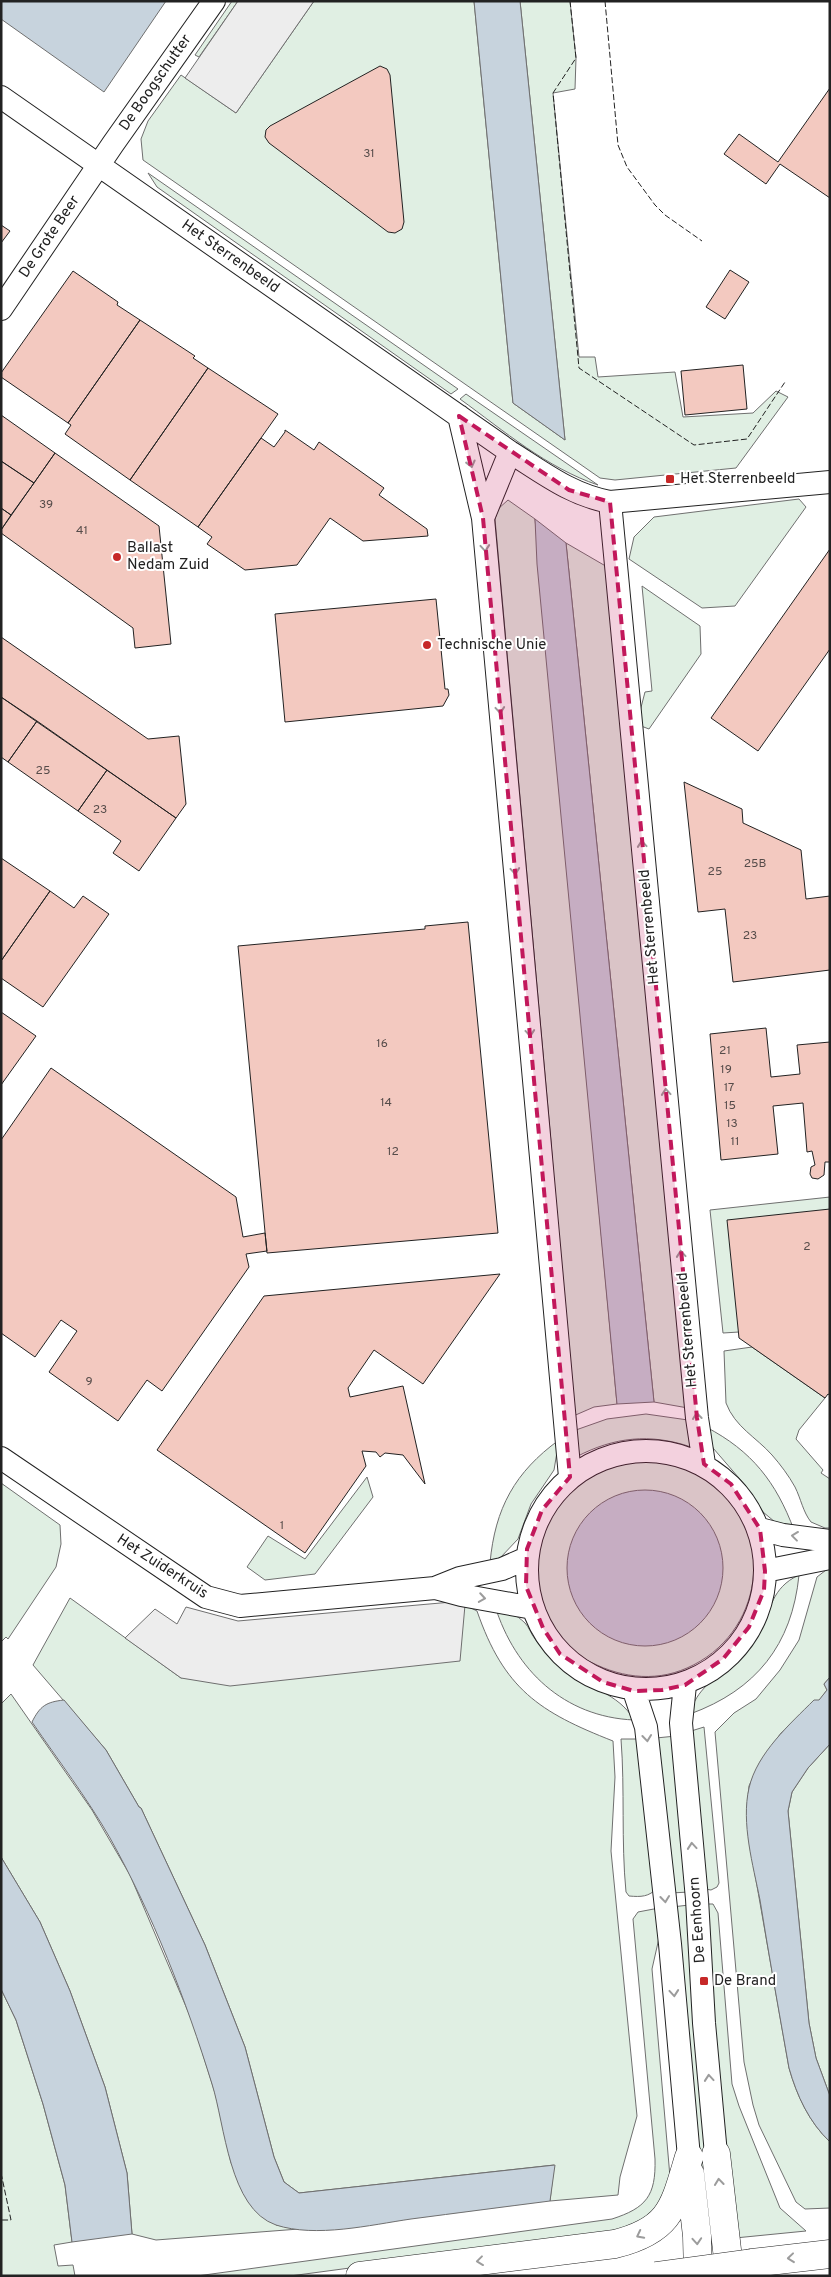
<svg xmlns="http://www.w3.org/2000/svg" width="831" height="2277" viewBox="0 0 831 2277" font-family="Overpass,sans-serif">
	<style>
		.green { fill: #e0efe3; stroke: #6f6f6f }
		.parking { fill: #ededed; stroke: #6f6f6f }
		.water { fill: #c7d3dd; stroke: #6f6f6f }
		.building { fill: #f3c9c0; stroke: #222 }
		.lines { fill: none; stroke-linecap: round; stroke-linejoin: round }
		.street-casing { stroke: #222; stroke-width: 24 }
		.highway-casing { stroke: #222; stroke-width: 29 }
		.street { stroke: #fff; stroke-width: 22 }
		.highway { stroke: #fff; stroke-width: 28 }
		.highway-bridge-casing { stroke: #222; stroke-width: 29; stroke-linecap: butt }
		.highway-bridge { stroke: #fff; stroke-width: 28 }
		.fence { stroke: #222; stroke-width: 1; stroke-dasharray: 6 2.5; stroke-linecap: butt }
		.oneway { stroke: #9c9c9c }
		.marked { fill: #c2185b; fill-opacity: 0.2; stroke: #c2185b; stroke-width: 4; stroke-dasharray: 10 6; stroke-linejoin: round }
		.poi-dot { fill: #c62828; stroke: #fff; stroke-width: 2 }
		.labels { text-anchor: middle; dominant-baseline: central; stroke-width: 4; stroke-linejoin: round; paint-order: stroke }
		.number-label { font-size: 12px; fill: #564c4a }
		.street-label { font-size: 15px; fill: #222; stroke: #fff }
		.poi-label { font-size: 15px; fill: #222; stroke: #fff; text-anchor: start }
	</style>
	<rect width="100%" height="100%" fill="#fff"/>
	<path class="green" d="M 232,1 L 238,1 L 199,57 L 195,55 Z
		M 314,1 L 474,1 L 513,403 L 565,440 L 520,1 L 570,1 L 576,58 L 575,89 L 553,93 L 579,357 L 595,357 L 598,377 L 675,372 L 683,417 L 753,413 L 776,391 L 788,397 L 736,468 L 615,480 L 600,478 L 143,160 L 141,139 L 148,121 L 181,75 L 236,113 Z
		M 148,173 L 458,389 L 451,394 L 157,187 Z
		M 466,394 L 598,485 C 547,468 504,431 460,399 Z
		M 799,499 L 806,507 L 735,606 L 702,608 L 629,559 L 634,537 L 654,517 Z
		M 508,500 L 535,519 L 617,1404 L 594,1407 L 571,1417 L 551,1142 L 495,519 L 498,509 Z
		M 566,543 L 609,568 L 688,1408 L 654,1402 Z
		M 642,586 L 700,626 L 701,654 L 649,729 L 641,726 L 638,719 L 645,692 L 652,691 Z
		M 830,1197 L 830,1209 L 739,1332 L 723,1333 L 710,1210 Z
		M 752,1347 L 825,1398 L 799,1430 L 796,1439 L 823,1470 L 821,1473 L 830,1479 L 830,1528 L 825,1528 L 811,1522 C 803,1512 801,1499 795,1487 C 789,1476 780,1464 772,1455 C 756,1437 735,1427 726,1403 L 724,1351 Z
		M 646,1414 L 688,1420 L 691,1447 C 650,1433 614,1437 576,1457 L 573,1431 L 607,1419 Z
		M 706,1427 C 752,1451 776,1482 794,1530 L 775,1522 L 763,1512 L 745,1485 L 713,1448 Z
		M 559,1440 L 554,1470 L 531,1504 L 518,1539 L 500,1558 L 490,1563 C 495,1508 515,1472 559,1440 Z
		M 637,1459 C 664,1459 690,1465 712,1482 C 778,1533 763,1635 687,1668 C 653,1683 617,1677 585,1659 C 554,1642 534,1602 535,1567 C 538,1505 579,1469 637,1459 Z
		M 367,1477 L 373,1497 L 315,1574 L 265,1580 L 247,1567 L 268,1536 L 305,1559 Z
		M 1,1483 L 60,1525 L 61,1544 L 56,1567 L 8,1639 L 6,1637 L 1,1642 Z
		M 830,1567 L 830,1677 L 824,1684 L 827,1690 L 819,1701 L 781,1733 L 760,1762 L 749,1786 L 747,1807 L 750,1846 L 789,2068 C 797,2096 809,2122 830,2142 L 830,2208 L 805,2209 L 796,2202 L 759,2125 L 753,2105 L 744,2062 L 715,1732 L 734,1713 L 756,1699 L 780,1670 L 799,1640 L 817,1577 Z
		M 799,1575 C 792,1645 756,1690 690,1714 C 696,1689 715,1679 733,1663 C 743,1654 751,1643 758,1633 C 772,1609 771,1588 799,1575 Z
		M 70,1598 L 181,1678 L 465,1605 L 477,1611 C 504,1689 539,1712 613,1741 L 615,1777 L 611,1851 L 637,2116 L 620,2177 L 618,2195 L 550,2201 L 554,2165 L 299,2193 L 284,2182 L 274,2157 L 245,2047 L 205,1945 L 141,1808 L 139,1807 L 106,1750 L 33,1665 Z
		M 495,1606 C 505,1609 517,1615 525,1623 C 529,1627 531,1634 535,1639 C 543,1650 553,1661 564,1669 C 587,1688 619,1693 634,1720 C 564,1717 515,1670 495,1606 Z
		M 11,1694 L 92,1810 L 130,1875 L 193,2023 L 216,2096 L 231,2163 L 276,2225 L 299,2229 L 156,2240 L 132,2234 L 127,2173 L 105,2087 L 70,1991 L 40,1922 L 1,1857 L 1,1704 Z
		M 704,1727 L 719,1883 L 717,1887 L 711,1890 L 705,1889 L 688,1732 Z
		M 676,1736 L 689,1892 L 671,1893 L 656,1738 Z
		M 621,1739 L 640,1739 L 657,1888 C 649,1897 641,1897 629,1896 L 626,1892 C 621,1841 625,1790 621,1739 Z
		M 830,1744 L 830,2096 L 816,2058 L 809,2023 L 788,1811 L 792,1792 L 808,1768 Z
		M 703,1904 L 713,1904 L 718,1913 L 732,2084 L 739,2106 L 780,2208 L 806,2231 L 735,2238 Z
		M 689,1905 L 719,2240 L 704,2242 L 672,1907 Z
		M 659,1908 L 659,1938 L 652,1969 L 670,2177 C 657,2217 642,2222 604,2234 L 290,2276 L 197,2276 L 612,2219 C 646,2208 656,2196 655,2159 L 633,1919 L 638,1912 Z
		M 1,1989 L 16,2020 L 43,2104 L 65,2185 L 72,2242 L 54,2245 L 58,2266 L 73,2265 L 75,2276 L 1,2276 Z"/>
	<path class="parking" d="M 238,1 L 314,1 L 236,113 L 185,78 Z
		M 463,1601 L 465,1605 L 460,1661 L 230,1686 L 181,1678 L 125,1638 L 155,1609 L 177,1624 L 186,1607 L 238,1621 Z"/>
	<path class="water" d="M 1,1 L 166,1 L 104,92 L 1,19 Z
		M 474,1 L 520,1 L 565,440 L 513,403 Z
		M 535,519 L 566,543 L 654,1402 L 617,1404 L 537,564 Z
		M567 1568a78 78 0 1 1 156 0a78 78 0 1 1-156 0Z
		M 830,1677 L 830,1744 L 808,1768 L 792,1792 L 788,1811 L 809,2023 L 816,2058 L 830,2096 L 830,2142 C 809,2122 797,2096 789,2068 C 779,2012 769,1956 760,1900 C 753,1865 741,1823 749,1788 C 757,1753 790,1724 814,1700 L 819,1700 L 827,1690 L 824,1684 Z
		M 64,1700 L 106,1750 L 139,1807 L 141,1808 L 205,1945 L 245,2047 L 274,2157 L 284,2182 L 299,2193 L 555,2165 L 550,2201 C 503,2207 457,2213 411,2219 C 370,2225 316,2238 276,2225 C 229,2209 225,2125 212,2084 C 186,2000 153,1915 110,1838 C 87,1798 58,1760 32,1722 C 40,1706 46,1702 64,1700 Z
		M 1,1857 L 40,1922 L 70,1991 L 105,2087 L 127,2173 L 132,2234 L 72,2242 L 65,2185 L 43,2104 L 16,2020 L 1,1989 Z"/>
	<path class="building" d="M 380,66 L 387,69 L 390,75 L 404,222 L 402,229 L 395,233 L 388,232 L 269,143 L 265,137 L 266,130 L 270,126 Z
		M 830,88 L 830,198 L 780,164 L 766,184 L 724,154 L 739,134 L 778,162 Z
		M 1,225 L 10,231 L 1,243 Z
		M 730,270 L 749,282 L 725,319 L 706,307 Z
		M 73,271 L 118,302 L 117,305 L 140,320 L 68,423 L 1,377 L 1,373 Z
		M 140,320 L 195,356 L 193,358 L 208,368 L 130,480 L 65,434 L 71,425 L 68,423 Z
		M 743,365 L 747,409 L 685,415 L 681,371 Z
		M 208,368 L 278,414 L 198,527 L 130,480 Z
		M 1,415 L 55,453 L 34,483 L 1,461 Z
		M 285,430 L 314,450 L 319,442 L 384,488 L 379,495 L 427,529 L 428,536 L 363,541 L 330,518 L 297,565 L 245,570 L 207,544 L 212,537 L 198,527 L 261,438 L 274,447 L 285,432 Z
		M 55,453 L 159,526 L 171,644 L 135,648 L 133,628 L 1,533 L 1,530 Z
		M 1,461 L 34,483 L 11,515 L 1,508 Z
		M 1,508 L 11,515 L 1,530 Z
		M 830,549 L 830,649 L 758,751 L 711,718 Z
		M 436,599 L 445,689 L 448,689 L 449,695 L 443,706 L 285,722 L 275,614 Z
		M 1,637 L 148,739 L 179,736 L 186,804 L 176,818 L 1,697 Z
		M 1,697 L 37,721 L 8,762 L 1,757 Z
		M 37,721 L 107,770 L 78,811 L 8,762 Z
		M 107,770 L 176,818 L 139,871 L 113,853 L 121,841 L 78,811 Z
		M 684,782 L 742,809 L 743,823 L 801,850 L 806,899 L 830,896 L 830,970 L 733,982 L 725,909 L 698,912 Z
		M 1,858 L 50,891 L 1,961 Z
		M 50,891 L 74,908 L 83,896 L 109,914 L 43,1007 L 1,978 L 1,961 Z
		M 468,922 L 498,1233 L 267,1253 L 238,946 L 425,929 L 425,926 Z
		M 1,1012 L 36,1036 L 1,1085 Z
		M 766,1028 L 771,1077 L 800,1074 L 797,1045 L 830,1042 L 830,1162 L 825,1162 L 824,1175 L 818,1179 L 812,1178 L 810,1174 L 811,1167 L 815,1165 L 812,1151 L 807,1152 L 803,1103 L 773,1106 L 778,1154 L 721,1160 L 710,1034 Z
		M 51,1068 L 236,1197 L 243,1237 L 265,1233 L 267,1251 L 246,1254 L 249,1267 L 162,1391 L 147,1380 L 118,1421 L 49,1372 L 77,1331 L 61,1320 L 35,1357 L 1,1333 L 1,1140 Z
		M 830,1209 L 830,1395 L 828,1394 L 825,1398 L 739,1338 L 727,1220 Z
		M 500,1274 L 423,1384 L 374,1350 L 348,1388 L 350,1397 L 403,1386 L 425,1484 L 403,1455 L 385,1453 L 380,1457 L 376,1452 L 362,1451 L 366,1466 L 305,1553 L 157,1450 L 264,1296 Z"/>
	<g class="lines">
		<g class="street-casing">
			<path id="street" d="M 1,97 L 510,452 C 542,472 571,495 610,502 L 830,482
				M 1,309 L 113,144 L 214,1
				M 459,416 L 483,518
				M 510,452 L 483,518 L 570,1477
				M 610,502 L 697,1418 L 704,1464
				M527 1570a119 119 0 1 1 238 0a119 119 0 1 1-238 0Z
				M 1,1458 L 206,1597 L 240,1606 L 435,1588 L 460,1578 L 502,1569 L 527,1558
				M 760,1529 L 783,1535 L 830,1541
				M 765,1571 L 830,1558
				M 435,1588 L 461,1595 L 533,1608
				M 685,1685 L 681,1723 L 697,1899 L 704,2023 L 716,2154
				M 634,1691 L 646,1727 L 670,1944 L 689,2157"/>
		</g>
		<g class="highway-casing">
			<path id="highway" d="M 716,2154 L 730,2276
				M 690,2174 L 697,2236 L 698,2276
				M 752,2263 L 830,2254
				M 360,2276 L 615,2244 C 671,2230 674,2207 689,2157"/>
		</g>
		<use href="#street" class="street"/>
		<use href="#highway" class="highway"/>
		<g class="highway-bridge-casing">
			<path id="highway-bridge" d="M 656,2276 L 752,2263"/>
		</g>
		<use href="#highway-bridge" class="highway-bridge"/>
		<path class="fence" d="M 570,1 L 576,58 L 553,93 L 579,368 L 694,445 L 747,439 L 785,382
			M 605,1 L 618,145 L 627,167 L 655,205 L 665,215 L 702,241
			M 1,2173 L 11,2220 L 1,2220"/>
	</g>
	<defs><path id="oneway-chevron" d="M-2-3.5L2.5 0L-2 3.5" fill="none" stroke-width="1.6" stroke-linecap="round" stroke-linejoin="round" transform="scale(1.25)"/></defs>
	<g class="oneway">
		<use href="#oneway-chevron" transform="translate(471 464) rotate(76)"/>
		<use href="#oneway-chevron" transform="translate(485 548) rotate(85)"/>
		<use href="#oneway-chevron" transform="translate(500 710) rotate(85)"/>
		<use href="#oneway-chevron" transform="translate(642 844) rotate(-95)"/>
		<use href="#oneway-chevron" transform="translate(515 871) rotate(85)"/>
		<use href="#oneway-chevron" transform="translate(530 1033) rotate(85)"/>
		<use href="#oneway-chevron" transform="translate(666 1092) rotate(-95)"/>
		<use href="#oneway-chevron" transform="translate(681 1254) rotate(-95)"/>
		<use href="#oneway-chevron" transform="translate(697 1416) rotate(-97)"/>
		<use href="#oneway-chevron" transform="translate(795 1536) rotate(-173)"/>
		<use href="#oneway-chevron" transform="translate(482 1598) rotate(9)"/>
		<use href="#oneway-chevron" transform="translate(647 1738) rotate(84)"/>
		<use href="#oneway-chevron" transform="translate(692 1846) rotate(-95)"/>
		<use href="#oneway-chevron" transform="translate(665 1899) rotate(84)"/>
		<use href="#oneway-chevron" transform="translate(674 1993) rotate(85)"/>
		<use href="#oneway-chevron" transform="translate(709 2078) rotate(-95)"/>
		<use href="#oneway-chevron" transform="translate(719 2182) rotate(-96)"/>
		<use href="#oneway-chevron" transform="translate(640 2235) rotate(153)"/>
		<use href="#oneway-chevron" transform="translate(697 2241) rotate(86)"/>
		<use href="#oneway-chevron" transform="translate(791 2258) rotate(174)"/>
		<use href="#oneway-chevron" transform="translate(480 2261) rotate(173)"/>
	</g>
	<path class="marked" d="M 459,416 L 569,490 L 610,502 L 697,1418 L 704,1464 L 731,1484 L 760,1529 L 765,1571 L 764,1590 L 749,1627 L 723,1659 L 685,1685 L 662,1690 L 634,1691 L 603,1682 L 560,1654 L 543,1628 L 526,1586 L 527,1549 L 542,1510 L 570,1477 L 483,518 Z"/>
	<g class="poi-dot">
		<rect x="665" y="474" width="10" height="10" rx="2.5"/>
		<circle cx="117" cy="557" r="5"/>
		<circle cx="427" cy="645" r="5"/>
		<rect x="699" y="1976" width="10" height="10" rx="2.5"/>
	</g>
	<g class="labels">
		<g class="number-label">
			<text x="369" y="154">31</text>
			<text x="46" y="505">39</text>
			<text x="82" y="531">41</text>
			<text x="43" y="771">25</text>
			<text x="100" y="810">23</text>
			<text x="755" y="864">25B</text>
			<text x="715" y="872">25</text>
			<text x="750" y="936">23</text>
			<text x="382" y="1044">16</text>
			<text x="725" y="1051">21</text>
			<text x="726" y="1070">19</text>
			<text x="729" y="1088">17</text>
			<text x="386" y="1103">14</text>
			<text x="730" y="1106">15</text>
			<text x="732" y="1124">13</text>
			<text x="735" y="1142">11</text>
			<text x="393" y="1152">12</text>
			<text x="807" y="1247">2</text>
			<text x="89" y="1382">9</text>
			<text x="282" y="1526">1</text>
		</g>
		<g class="street-label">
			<text transform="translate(156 83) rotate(-55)">De Boogschutter</text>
			<text transform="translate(50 237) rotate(-56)">De Grote Beer</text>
			<text transform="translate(230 257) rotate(35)">Het Sterrenbeeld</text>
			<text transform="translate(650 927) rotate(-95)">Het Sterrenbeeld</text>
			<text transform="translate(688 1330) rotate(-95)">Het Sterrenbeeld</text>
			<text transform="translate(162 1567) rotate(33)">Het Zuiderkruis</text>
			<text transform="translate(698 1920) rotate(-94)">De Eenhoorn</text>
		</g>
		<g class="poi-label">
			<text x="680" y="479">Het Sterrenbeeld</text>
			<text x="127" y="548">Ballast<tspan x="127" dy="17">Nedam Zuid</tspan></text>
			<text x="437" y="645">Technische Unie</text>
			<text x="714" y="1981">De Brand</text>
		</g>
	</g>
	<rect width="831" height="2277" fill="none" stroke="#222222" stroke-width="5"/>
</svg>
